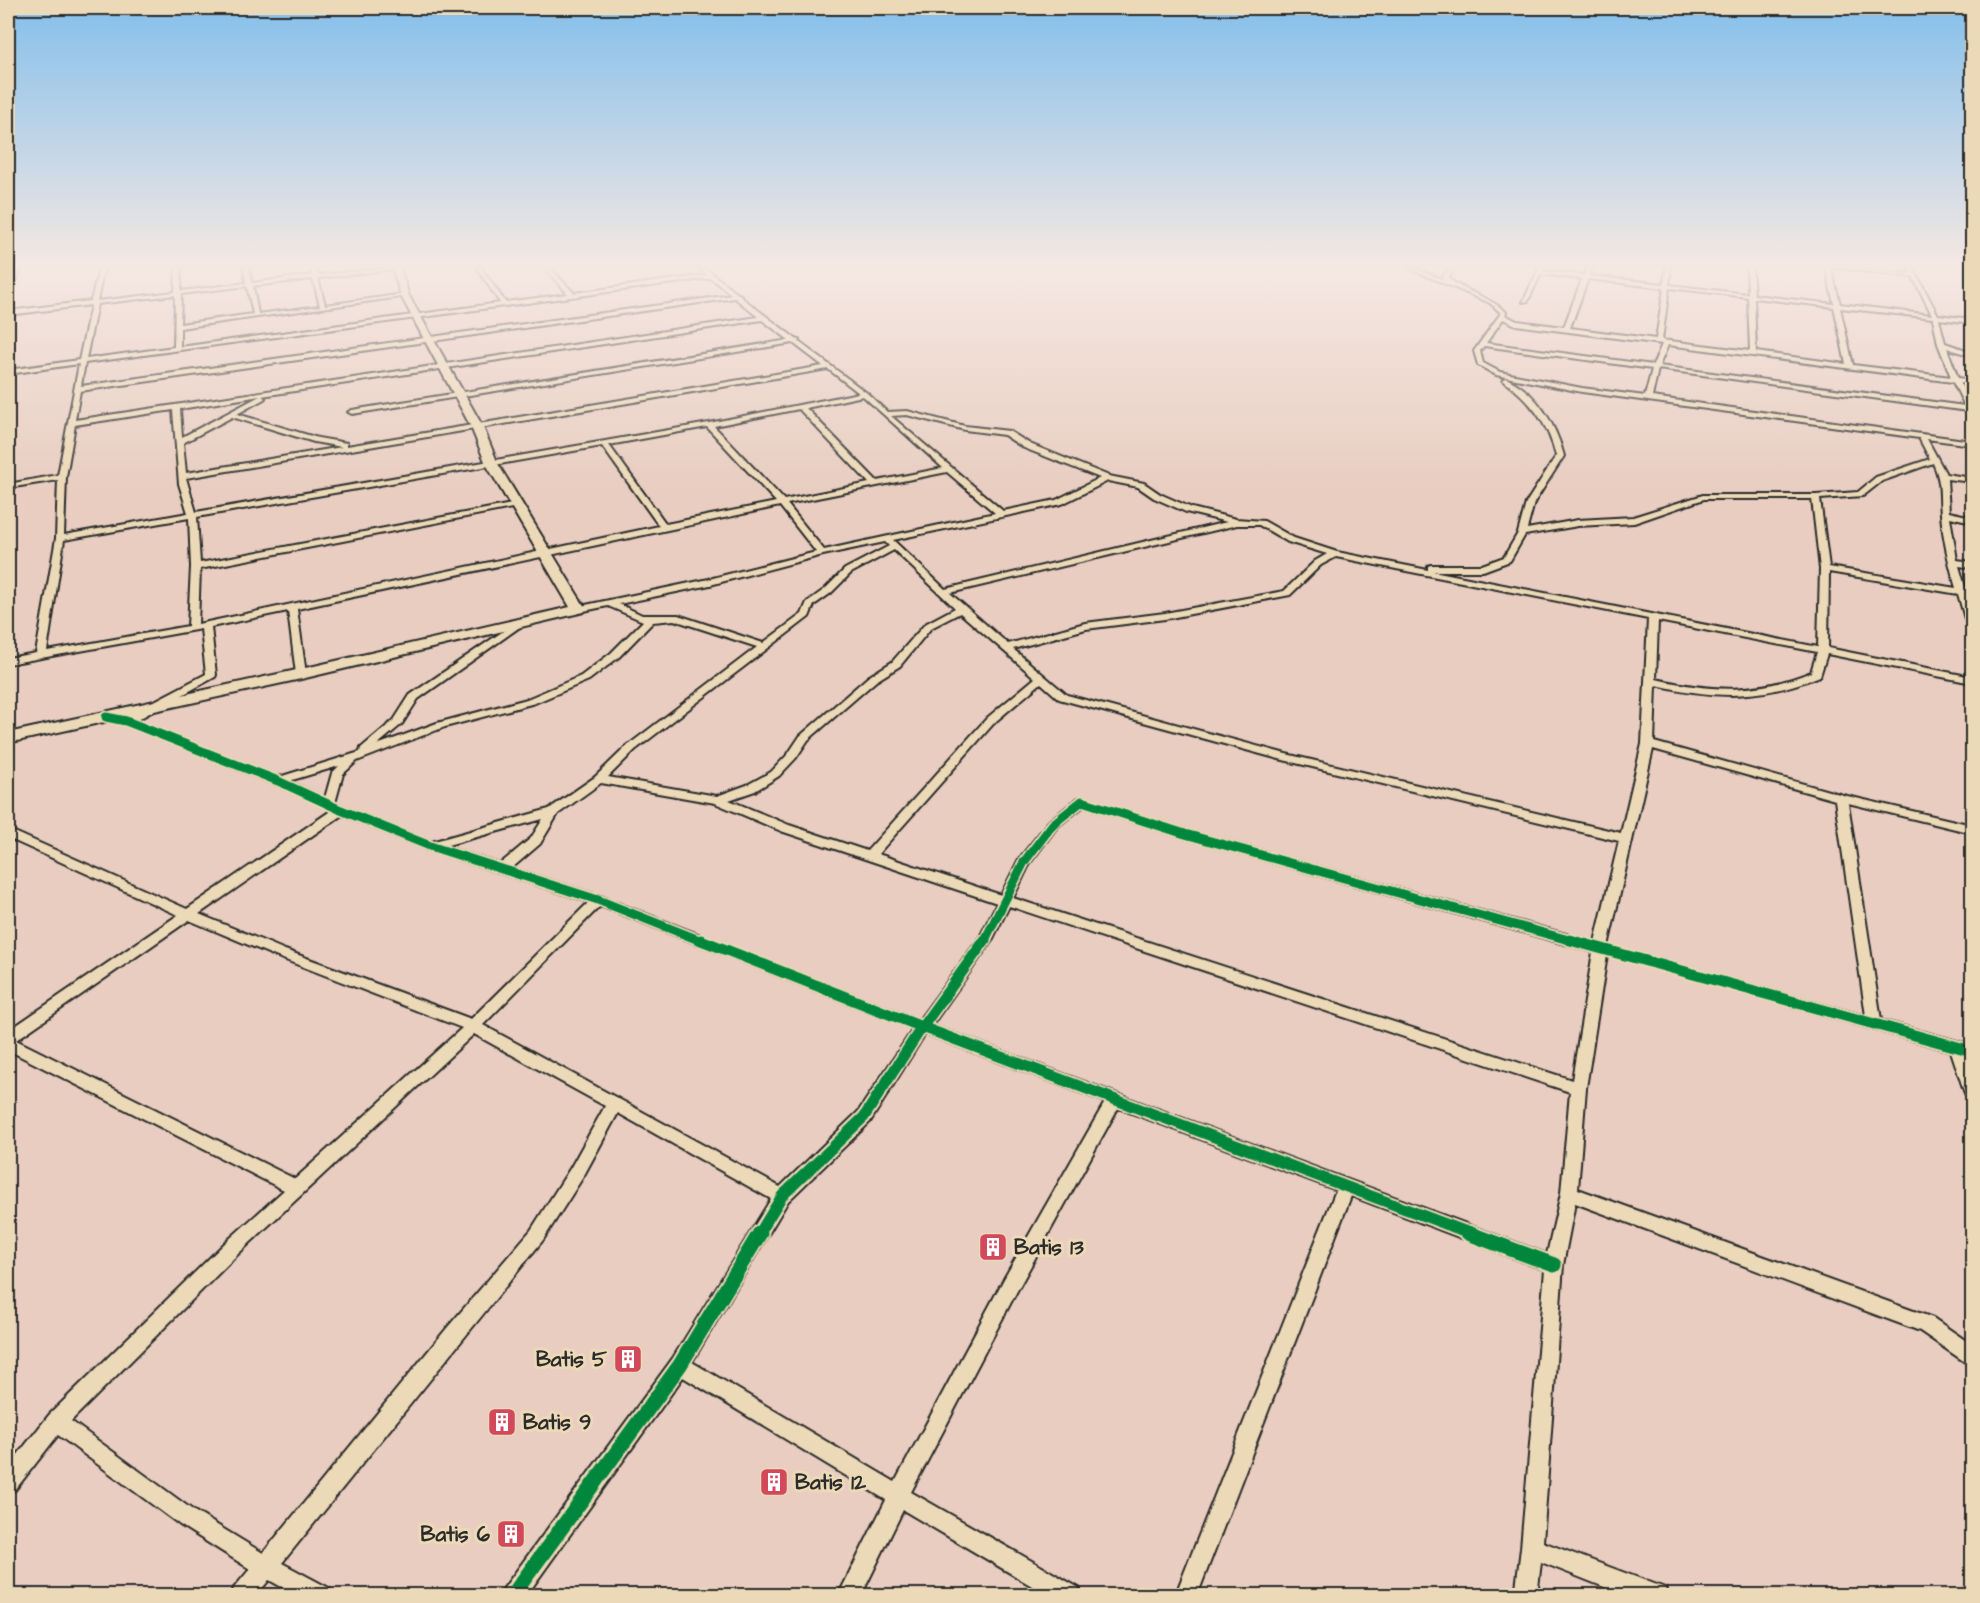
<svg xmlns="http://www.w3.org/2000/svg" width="1980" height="1603" viewBox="0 0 1980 1603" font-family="'Architects Daughter',sans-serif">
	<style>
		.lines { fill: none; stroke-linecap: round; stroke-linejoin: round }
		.street-casing { stroke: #2b2b2b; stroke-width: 4 }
		.secondary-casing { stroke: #2b2b2b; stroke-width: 4 }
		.street { fill: #ecd9b7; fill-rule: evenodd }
		.secondary { fill: #ecd9b7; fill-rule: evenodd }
		.cycleway-far2-casing { stroke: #ecd9b7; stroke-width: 13 }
		.cycleway-far1-casing { stroke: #ecd9b7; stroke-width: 15 }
		.cycleway-casing { stroke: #ecd9b7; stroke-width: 19 }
		.cycleway-far2 { stroke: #00873e; stroke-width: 9 }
		.cycleway-far1 { stroke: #00873e; stroke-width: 11 }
		.cycleway { stroke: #00873e; stroke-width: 15 }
		.labels { text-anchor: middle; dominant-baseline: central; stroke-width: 6; stroke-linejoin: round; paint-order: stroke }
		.near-poi-label { font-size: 21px; font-weight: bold; fill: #2b2b2b; stroke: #ecd9b7; text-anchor: start }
	</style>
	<rect width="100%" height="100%" fill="#e8cdc0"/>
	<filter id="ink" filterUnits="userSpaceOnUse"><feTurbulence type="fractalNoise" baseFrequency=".0167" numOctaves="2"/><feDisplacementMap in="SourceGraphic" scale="12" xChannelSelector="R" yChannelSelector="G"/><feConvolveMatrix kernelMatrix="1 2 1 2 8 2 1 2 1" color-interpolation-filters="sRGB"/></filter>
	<g filter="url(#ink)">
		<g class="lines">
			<g class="street-casing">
				<path id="street" d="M 15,268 L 21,268 L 11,296 L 8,298 L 8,289 Z
					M 99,268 L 104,268 L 97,301 L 175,292 L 176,268 L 181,268 L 181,291 L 246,283 L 244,268 L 249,268 L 252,283 L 312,275 L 311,268 L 315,268 L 317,275 L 391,268 L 389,270 L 318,278 L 325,305 L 405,294 L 408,296 L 180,328 L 180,347 L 500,303 L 477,268 L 481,268 L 505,302 L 568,294 L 545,268 L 550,268 L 574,293 L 707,275 L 699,268 L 705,268 L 738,294 L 741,295 L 741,297 L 796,339 L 799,340 L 799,342 L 867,393 L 887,412 L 907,411 L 965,426 L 1009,431 L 1030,444 L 1109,476 L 1144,483 L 1160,494 L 1192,508 L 1236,519 L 1264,521 L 1294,538 L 1337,552 L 1428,570 L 1428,566 L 1431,565 L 1482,565 L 1504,557 L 1518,533 L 1526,503 L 1556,456 C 1548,423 1531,401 1504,381 L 1503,380 L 1506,378 C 1537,392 1556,425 1564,456 L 1534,503 L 1527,529 L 1578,520 L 1633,517 L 1703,495 L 1816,495 L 1858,492 L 1876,477 L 1930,459 L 1919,438 L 1582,392 L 1496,375 L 1478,365 L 1474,351 L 1501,313 L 1490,303 L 1408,268 L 1414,268 L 1444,280 L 1442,278 L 1450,268 L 1454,268 L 1448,278 C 1466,293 1487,295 1506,312 L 1505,315 L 1517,321 L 1564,327 L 1582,279 L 1541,274 L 1528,301 L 1523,302 L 1539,268 L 1543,268 L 1542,271 L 1584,275 L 1587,268 L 1591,268 L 1589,276 L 1664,284 L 1666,268 L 1671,268 L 1669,285 L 1748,294 L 1747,268 L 1752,268 L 1754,295 L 1834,304 L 1826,268 L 1831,268 L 1840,304 L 1932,315 L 1913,277 L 1837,268 L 1852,268 L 1911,274 L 1908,268 L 1913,268 L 1938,315 L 1972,319 L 1972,323 L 1939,319 L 1945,343 L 1972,352 L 1972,356 L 1947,348 L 1958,378 L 1972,380 L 1972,384 L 1960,383 L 1972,406 L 1972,414 L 1968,411 L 1658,369 L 1652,397 L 1972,441 L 1972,445 L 1927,439 L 1946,474 L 1972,478 L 1972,482 L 1947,479 L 1949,512 L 1972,517 L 1972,522 L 1950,517 L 1957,560 L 1972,562 L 1972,568 L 1959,566 L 1972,611 L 1972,629 L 1967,626 L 1958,594 L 1829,572 L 1828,648 L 1972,677 L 1972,683 L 1827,654 L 1820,676 C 1762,700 1716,699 1656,685 L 1654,742 L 1843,795 L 1972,825 L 1972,833 L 1848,803 L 1881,1020 L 1972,1045 L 1972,1057 L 1968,1056 L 1972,1070 L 1972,1097 L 1966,1095 L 1964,1091 L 1951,1051 L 1607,955 L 1586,1088 L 1578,1189 L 1933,1318 L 1972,1345 L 1972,1365 L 1965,1362 L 1920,1331 L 1575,1203 L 1563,1265 L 1543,1542 L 1665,1588 L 1668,1596 L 1627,1596 L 1541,1562 L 1537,1596 L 1515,1596 L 1521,1548 L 1545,1270 L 1351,1196 L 1197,1596 L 1175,1596 L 1336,1190 L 1118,1108 L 1018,1289 L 911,1492 L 1079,1588 L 1082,1596 L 1049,1596 L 903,1510 L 861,1596 L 838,1596 L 886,1500 L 683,1377 L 526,1596 L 501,1596 L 504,1588 L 673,1358 L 771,1199 L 618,1113 L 583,1177 L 543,1240 L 282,1563 L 329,1588 L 332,1596 L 298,1596 L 269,1580 L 256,1596 L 231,1596 L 234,1588 L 250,1569 L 180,1525 L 58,1435 L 15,1490 L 8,1493 L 8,1467 L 49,1415 L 226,1242 L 284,1190 L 8,1050 L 8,1031 L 178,915 L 8,838 L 8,829 L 187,909 L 332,810 L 274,784 L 123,724 L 102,719 L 101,717 L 102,715 L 124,717 L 206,674 L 201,629 L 8,664 L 8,658 L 36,653 L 56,538 L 58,480 L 8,488 L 8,484 L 58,475 L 79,364 L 8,374 L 8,370 L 79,360 L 91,305 L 8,315 L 8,311 L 91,301 ZM 711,278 L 732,295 L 81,386 L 85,363 ZM 313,279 L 320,306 L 258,314 L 253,286 ZM 1588,279 L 1664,288 L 1656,339 L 1570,328 ZM 247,286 L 253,314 L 180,324 L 181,294 ZM 1669,288 L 1748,297 L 1750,351 L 1662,340 ZM 175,295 L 174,347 L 86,359 L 97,304 ZM 735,298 L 758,317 L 75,420 L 80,391 ZM 1754,298 L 1834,307 L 1846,364 L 1756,352 ZM 1840,308 L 1933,318 L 1938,344 L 1951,377 L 1853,365 ZM 1503,319 L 1516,325 L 1662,344 L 1653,365 L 1486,343 ZM 762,320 L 789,340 L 352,410 L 348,412 L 352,414 L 793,343 L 823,366 L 347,446 L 347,443 L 318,438 L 237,414 L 264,399 L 265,398 L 262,396 ZM 1668,345 L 1953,382 L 1965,406 L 1659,366 ZM 1484,346 L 1652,369 L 1645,396 L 1582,388 L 1500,372 L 1483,363 L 1480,351 ZM 828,369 L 859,393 L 709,423 L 196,512 L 186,478 ZM 260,396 L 182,437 L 180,409 ZM 863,396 L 943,468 L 877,481 L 806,408 ZM 799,409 L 869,483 L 784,500 L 714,426 ZM 173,410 L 179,484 L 188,513 L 64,535 L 66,477 L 75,425 ZM 907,415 L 965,430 L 1004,435 L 1024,448 L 1100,478 L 1056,500 L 1003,511 L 891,416 ZM 232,417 L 314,442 L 342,447 L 186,473 L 183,443 ZM 707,427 L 776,502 L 666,524 L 609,445 ZM 602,446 L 659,526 L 198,624 L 200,569 L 517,507 L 521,505 L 517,503 L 200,563 L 197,517 ZM 1933,463 C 1942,483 1939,493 1941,514 C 1943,539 1949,564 1956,588 L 1829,567 L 1820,499 L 1863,496 L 1882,481 ZM 947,472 L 995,513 L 824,550 L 787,504 ZM 1108,481 L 1138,487 L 1154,498 L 1186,512 L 1227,522 L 945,589 L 893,540 L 1062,504 ZM 1704,499 L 1812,499 L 1820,569 L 1818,647 L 1433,571 L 1483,571 L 1510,561 L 1525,535 L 1578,526 L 1634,523 ZM 780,506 L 816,552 L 709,579 L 576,607 L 576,611 L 579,612 L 608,606 L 643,621 L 611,653 L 581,676 L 527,699 L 437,723 L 377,745 L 402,724 L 418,699 L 524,624 L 524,620 L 521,619 L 410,695 L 394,720 L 361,748 L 360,752 L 279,777 L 135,721 L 215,677 L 216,675 L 211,627 L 288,611 L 296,674 L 301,677 L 306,674 L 297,609 ZM 189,518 L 191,567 L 188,626 L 47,651 L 64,540 ZM 1237,525 L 1259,525 L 1288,542 L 1327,554 L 1315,561 L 1284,591 L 1165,613 L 1085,623 L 1008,644 L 950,593 ZM 885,542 L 889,546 L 845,569 L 825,589 L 807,602 L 802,614 L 763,643 L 678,615 L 642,615 L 619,604 L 710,585 L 823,555 ZM 894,550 L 955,608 L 925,624 L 892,662 L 868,677 L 800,736 L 788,754 L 771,772 L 747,785 L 717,796 L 608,777 L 635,750 L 809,617 L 814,605 L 831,593 L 851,573 ZM 1336,557 L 1648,619 L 1642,744 L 1621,833 L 1286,754 L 1067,695 L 1013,649 L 1086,629 L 1165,619 L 1290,595 L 1321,565 ZM 960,613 L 1035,678 L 987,718 L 867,851 L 789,825 L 729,800 L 755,791 L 779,776 L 796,758 L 808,740 L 876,681 L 900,666 L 931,628 ZM 674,620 L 757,647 L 627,746 L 595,777 L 549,809 L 431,842 L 335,803 L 343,774 L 357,761 L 445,727 L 535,703 L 589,680 L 619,657 L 653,622 ZM 1658,621 L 1817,652 L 1811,672 C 1757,694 1712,692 1656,679 ZM 1041,683 L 1059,699 L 1279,759 L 1619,841 L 1595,942 L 1189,831 L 1082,797 L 1078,798 L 1049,821 L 1019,859 L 1001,895 L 878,854 L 995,722 ZM 1653,749 L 1835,800 L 1866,1016 L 1608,946 ZM 339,766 L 332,773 L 325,798 L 289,781 ZM 601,783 L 715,803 L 781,831 L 997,903 L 980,937 L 919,1020 L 603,897 L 512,868 L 540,844 L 558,814 ZM 1084,806 L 1181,837 L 1593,952 L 1572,1080 L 1013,898 L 1030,863 L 1057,827 ZM 342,815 L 426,849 L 589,902 L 471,1019 L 285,950 L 199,914 ZM 543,819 L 531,838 L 500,864 L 444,846 ZM 600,906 L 913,1029 L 858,1112 L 780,1187 L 483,1025 ZM 1009,906 L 1570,1092 L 1561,1193 L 1547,1254 L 932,1025 L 991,942 ZM 189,920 L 275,956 L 462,1028 L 295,1179 L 16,1040 ZM 474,1034 L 605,1106 L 571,1167 L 531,1230 L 447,1328 L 263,1553 L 194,1511 L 71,1421 L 238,1254 ZM 925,1034 L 1105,1102 L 1005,1277 L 895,1482 L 692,1362 L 788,1201 L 870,1122 Z"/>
			</g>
			<g class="secondary-casing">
				<path id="secondary" d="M 392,268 L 400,268 L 409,296 L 483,427 L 498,464 L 586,609 L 584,612 L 301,679 L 8,743 L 8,733 L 301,669 L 570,607 L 486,464 L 471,427 L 401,296 Z"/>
			</g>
			<use href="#street" class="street"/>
			<use href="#secondary" class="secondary"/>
			<g class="cycleway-far2-casing">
				<path id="cycleway-far2" d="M 106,717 L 126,721 L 278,781 L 341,810 L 430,846 L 598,900 L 704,942
					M 984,942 L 1024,862 L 1053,824 L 1082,801 L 1185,834 L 1576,942"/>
			</g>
			<g class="cycleway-far1-casing">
				<path id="cycleway-far1" d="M 701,940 L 922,1027 L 1472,1234
					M 1570,940 L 1972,1051
					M 759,1234 L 782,1196 L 864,1117 L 922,1027 L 985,940"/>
			</g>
			<g class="cycleway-casing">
				<path id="cycleway" d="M 1468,1233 L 1554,1265
					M 512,1596 L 680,1365 L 760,1233"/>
			</g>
			<use href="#cycleway-far2" class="cycleway-far2"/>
			<use href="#cycleway-far1" class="cycleway-far1"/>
			<use href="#cycleway" class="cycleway"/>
		</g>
	</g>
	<linearGradient id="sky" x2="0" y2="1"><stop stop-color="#84bfeb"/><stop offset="0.54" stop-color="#f5e8e3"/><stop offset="1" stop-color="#f5e8e3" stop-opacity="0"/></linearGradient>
	<rect width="1980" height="492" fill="url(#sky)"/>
	<defs>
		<g id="building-square" transform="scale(1.5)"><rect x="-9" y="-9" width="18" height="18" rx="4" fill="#d1495b" stroke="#ecd9b7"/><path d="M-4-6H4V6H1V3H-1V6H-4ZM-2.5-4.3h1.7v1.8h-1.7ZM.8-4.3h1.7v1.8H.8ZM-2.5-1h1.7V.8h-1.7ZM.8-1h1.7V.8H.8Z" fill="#fff"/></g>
	</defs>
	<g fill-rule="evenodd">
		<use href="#building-square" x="993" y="1247"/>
		<use href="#building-square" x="628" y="1359"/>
		<use href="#building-square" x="502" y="1422"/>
		<use href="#building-square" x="774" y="1482"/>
		<use href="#building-square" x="511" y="1534"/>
	</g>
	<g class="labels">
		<g class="near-poi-label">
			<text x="1014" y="1247">Batis 13</text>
			<text x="607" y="1359" text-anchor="end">Batis 5</text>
			<text x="523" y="1422">Batis 9</text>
			<text x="795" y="1482">Batis 12</text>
			<text x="490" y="1534" text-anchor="end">Batis 6</text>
		</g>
	</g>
	<rect width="1980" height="1603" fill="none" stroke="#ecd9b7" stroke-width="30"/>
	<rect x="15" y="15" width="1950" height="1573" fill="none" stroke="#2b2b2b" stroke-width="2" filter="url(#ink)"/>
</svg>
